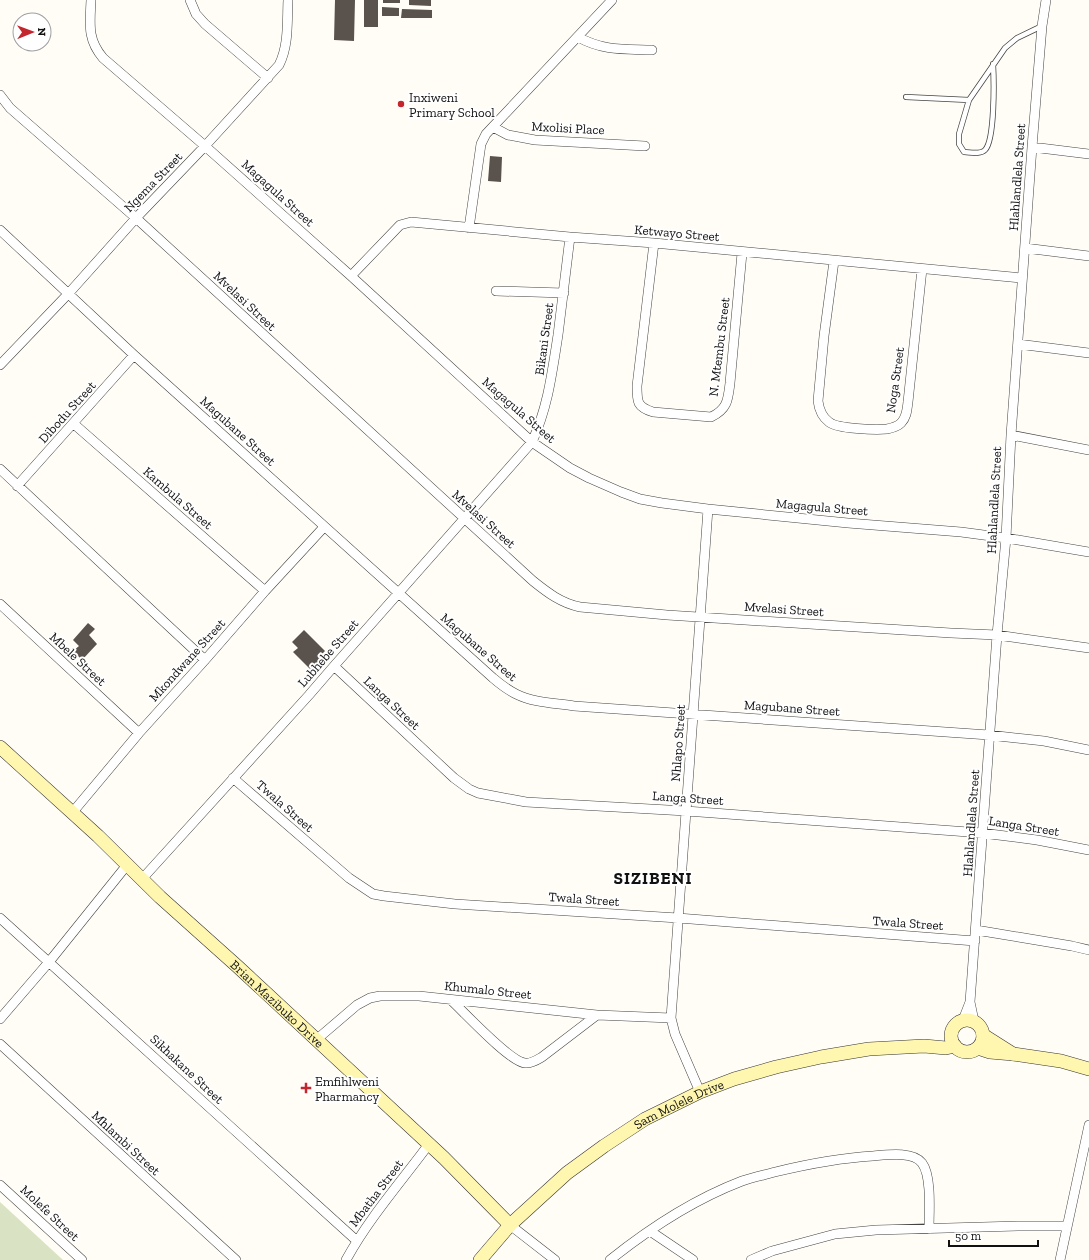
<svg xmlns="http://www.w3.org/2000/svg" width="1089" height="1260" viewBox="0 0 1089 1260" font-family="'Zilla Slab',serif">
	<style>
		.cemetery { fill: #d9e3c4 }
		.building { fill: #5a524d }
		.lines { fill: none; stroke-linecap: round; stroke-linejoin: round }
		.lane-casing { stroke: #444; stroke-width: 6 }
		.street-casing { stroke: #444; stroke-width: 10 }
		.secondary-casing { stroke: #333; stroke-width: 14 }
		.lane { stroke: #fff; stroke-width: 4.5 }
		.street { stroke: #fff; stroke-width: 9 }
		.secondary { stroke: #fff6b0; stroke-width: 13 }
		.poi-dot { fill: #c4262e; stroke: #fff; stroke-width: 1.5 }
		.labels { text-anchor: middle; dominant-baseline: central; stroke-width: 4; stroke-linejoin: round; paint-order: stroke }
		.poi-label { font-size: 13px; fill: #111; stroke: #fff; text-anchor: start }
		.street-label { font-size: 13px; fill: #111; stroke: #fff }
		.district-label { font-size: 17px; font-weight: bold; letter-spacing: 1px; fill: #111; stroke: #fff }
	</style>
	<rect width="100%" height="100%" fill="#fffdf5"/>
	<path class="cemetery" d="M 0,1202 L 63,1260 L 0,1260 Z"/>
	<path class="building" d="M 335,0 L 355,0 L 354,41 L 334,40 Z
		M 364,0 L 378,0 L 378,27 L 364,27 Z
		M 383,0 L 400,0 L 400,3 L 383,3 Z
		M 409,0 L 431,0 L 431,6 L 409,5 Z
		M 382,7 L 399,8 L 399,16 L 382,16 Z
		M 402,9 L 432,10 L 432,18 L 401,18 Z
		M 490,156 L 502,157 L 501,182 L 488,181 Z
		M 88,623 L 95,629 L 89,635 L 97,644 L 82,660 L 73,651 L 79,646 L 73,640 Z
		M 304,630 L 325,651 L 320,656 L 323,658 L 311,670 L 293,652 L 298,648 L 292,642 Z"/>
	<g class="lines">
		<g class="lane-casing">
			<path id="lane" d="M 993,64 C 994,80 995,140 985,150 C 980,155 970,152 964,152 L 959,144 L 959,134 L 969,100 L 1005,48 L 1017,38 L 1042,26
				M 906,97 L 969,100"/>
		</g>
		<g class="street-casing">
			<path id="street" d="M 91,0 C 90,24 87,39 103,58 L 205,146 L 351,276 L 532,442 L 570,468 L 589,478 L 621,492 L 640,499 L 662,503 L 708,509 L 848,523 L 961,532 L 1006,538 L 1089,552
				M 190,0 L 196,14 L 205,24 L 268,78
				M 578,37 C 603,51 624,49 652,50
				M 0,95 L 10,108 L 136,218 L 533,581 C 548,593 561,603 580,607 L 667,615 L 951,633 L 997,635 L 1089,648
				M 493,127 L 508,135 L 535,140 L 645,146
				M 1032,147 L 1089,154
				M 469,228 L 481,144 L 486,134 L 612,0
				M 0,230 L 134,355 L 493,678 C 500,684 508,690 516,694 C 534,703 555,703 574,706 L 989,735 L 1044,741 L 1089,750
				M 654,243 L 637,386 C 637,402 637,407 653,412 L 711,417 C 728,409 728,399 730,383 L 742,253
				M 1025,248 L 1089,256
				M 834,261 L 824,336 L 818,401 C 819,409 822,417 829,422 C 837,429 877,430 887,429 C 892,428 898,426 901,423 C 907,417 907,409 908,402 L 922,269
				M 351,276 L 400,225 L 411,222 L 570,237 L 654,243 L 1022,278
				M 496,291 L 564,293
				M 1018,344 L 1089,353
				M 0,365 L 69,293 L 136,218 L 205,146 L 279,65 C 289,45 287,22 288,0
				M 74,424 L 265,591
				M 1011,435 L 1089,450
				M 0,469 L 205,660
				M 17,486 L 134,355
				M 0,604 L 139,733
				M 334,666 L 454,778 L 469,789 L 478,793 L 526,802 L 686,811 L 982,833 L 1037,840 L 1089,850
				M 233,778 L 349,878 L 373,894 L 384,896 L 455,904 L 678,918 L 975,941
				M 72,813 L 139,733 L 205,660 L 265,591 L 324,527
				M 142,879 L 309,695 L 334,666 L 532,442 C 548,407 552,373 558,335 C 562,303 566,270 570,237
				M 0,918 L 357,1241
				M 976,930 L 1072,946 L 1089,950
				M 451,1000 C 464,1012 510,1062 525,1063 C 531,1064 537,1060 542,1057 L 597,1015
				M 0,1019 L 49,962 L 127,865
				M 963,1020 L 970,1002
				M 974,1021 L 970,1002 L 997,635 L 1006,538 L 1011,435 L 1032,147 L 1042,26 L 1046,0
				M 316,1040 L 357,1005 L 370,998 L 380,996 L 419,996 L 597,1015 L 671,1018
				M 0,1044 L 236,1260
				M 700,1092 L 675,1034 L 671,1018 L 708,509
				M 0,1185 L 82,1260
				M 510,1225 L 555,1260
				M 650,1231 L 693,1260
				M 346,1260 C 369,1218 401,1182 429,1144
				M 610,1260 C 650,1228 695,1199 742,1181 C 753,1177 764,1175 775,1172 C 808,1164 838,1158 873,1156 C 886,1155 913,1151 922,1163 C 932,1176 929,1213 929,1229
				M 751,1260 L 772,1251 L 835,1234 L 876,1230 L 1018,1226 L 1066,1226
				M 1060,1260 L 1089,1125"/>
		</g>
		<g class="secondary-casing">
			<g id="secondary">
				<path id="s1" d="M 0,747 L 98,836 L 160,897 L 237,966 L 444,1158 L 510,1225"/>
				<circle cx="967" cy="1036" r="16"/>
				<path d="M 983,1035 L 1013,1054"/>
				<path d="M 978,1048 L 990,1052 L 1013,1054 L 1061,1061 L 1089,1069"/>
				<path id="s2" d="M 480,1260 L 510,1225 L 567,1173 L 604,1146 L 645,1119 L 700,1092 L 734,1079 L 776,1067 L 821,1057 L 869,1049 L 924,1046 L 946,1048 L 955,1046"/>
			</g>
		</g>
		<use href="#lane" class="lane"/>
		<use href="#street" class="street"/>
		<use href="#secondary" class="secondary"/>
	</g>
	<g class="poi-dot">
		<circle cx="401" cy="104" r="4"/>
		<path d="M304 1082h4v4h4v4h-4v4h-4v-4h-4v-4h4z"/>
	</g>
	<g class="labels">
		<g class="poi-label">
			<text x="409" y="97">Inxiweni<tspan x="409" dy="15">Primary School</tspan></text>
			<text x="315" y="1081">Emfihlweni<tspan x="315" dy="15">Pharmancy</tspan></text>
		</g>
		<g class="street-label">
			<text transform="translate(568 128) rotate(3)">Mxolisi Place</text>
			<text transform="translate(1017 177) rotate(-86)">Hlahlandlela Street</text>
			<text transform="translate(153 182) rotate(-46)">Ngema Street</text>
			<text transform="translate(278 193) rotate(42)">Magagula Street</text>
			<text transform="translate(677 233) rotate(5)">Ketwayo Street</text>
			<text transform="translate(245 301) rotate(43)">Mvelasi Street</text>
			<text transform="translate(544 339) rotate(-82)">Bikani Street</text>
			<text transform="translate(719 347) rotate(-83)">N. Mtembu Street</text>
			<text transform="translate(895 380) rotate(-82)">Noga Street</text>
			<text transform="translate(519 410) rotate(41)">Magagula Street</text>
			<text transform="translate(67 412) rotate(-48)">Dibodu Street</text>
			<text transform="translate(238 431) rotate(42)">Magubane Street</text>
			<text transform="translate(178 498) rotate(41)">Kambula Street</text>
			<text transform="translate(994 500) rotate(-87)">Hlahlandlela Street</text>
			<text transform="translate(822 507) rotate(5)">Magagula Street</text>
			<text transform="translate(484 519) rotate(42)">Mvelasi Street</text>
			<text transform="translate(784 609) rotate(4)">Mvelasi Street</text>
			<text transform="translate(479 647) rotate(41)">Magubane Street</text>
			<text transform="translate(328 653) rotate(-49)">Lubhebe Street</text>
			<text transform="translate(78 659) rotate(43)">Mbele Street</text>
			<text transform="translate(187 660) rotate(-48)">Mkondwane Street</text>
			<text transform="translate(392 703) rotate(43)">Langa Street</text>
			<text transform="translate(792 708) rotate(4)">Magubane Street</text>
			<text transform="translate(678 743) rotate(-86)">Nhlapo Street</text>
			<text transform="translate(688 798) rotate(4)">Langa Street</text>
			<text transform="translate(285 806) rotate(41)">Twala Street</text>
			<text transform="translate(971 823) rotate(-86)">Hlahlandlela Street</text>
			<text transform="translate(1024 826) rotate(9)">Langa Street</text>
			<text transform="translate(584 899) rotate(4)">Twala Street</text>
			<text transform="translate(908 923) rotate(4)">Twala Street</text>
			<text transform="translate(488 990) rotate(6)">Khumalo Street</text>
			<text stroke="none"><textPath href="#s1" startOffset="378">Brian Mazibuko Drive</textPath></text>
			<text transform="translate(187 1069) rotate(43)">Sikhakane Street</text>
			<text stroke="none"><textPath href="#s2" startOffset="255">Sam Molele Drive</textPath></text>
			<text transform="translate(126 1143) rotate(43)">Mhlambi Street</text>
			<text transform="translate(376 1193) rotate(-53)">Mbatha Street</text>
			<text transform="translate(50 1213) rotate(43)">Molefe Street</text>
		</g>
		<g class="district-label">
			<text x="653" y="878">SIZIBENI</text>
		</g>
	</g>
	<g transform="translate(32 32) rotate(89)"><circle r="19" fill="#ffffff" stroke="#a0a0a0"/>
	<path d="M0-3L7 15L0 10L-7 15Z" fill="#c4262e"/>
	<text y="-6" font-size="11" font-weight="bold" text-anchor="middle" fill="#111111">N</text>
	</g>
	<path d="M949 1240v6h89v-6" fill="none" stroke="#111111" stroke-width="2"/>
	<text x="955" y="1240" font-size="12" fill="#111111" stroke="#ffffff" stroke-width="3" paint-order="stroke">50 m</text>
</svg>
